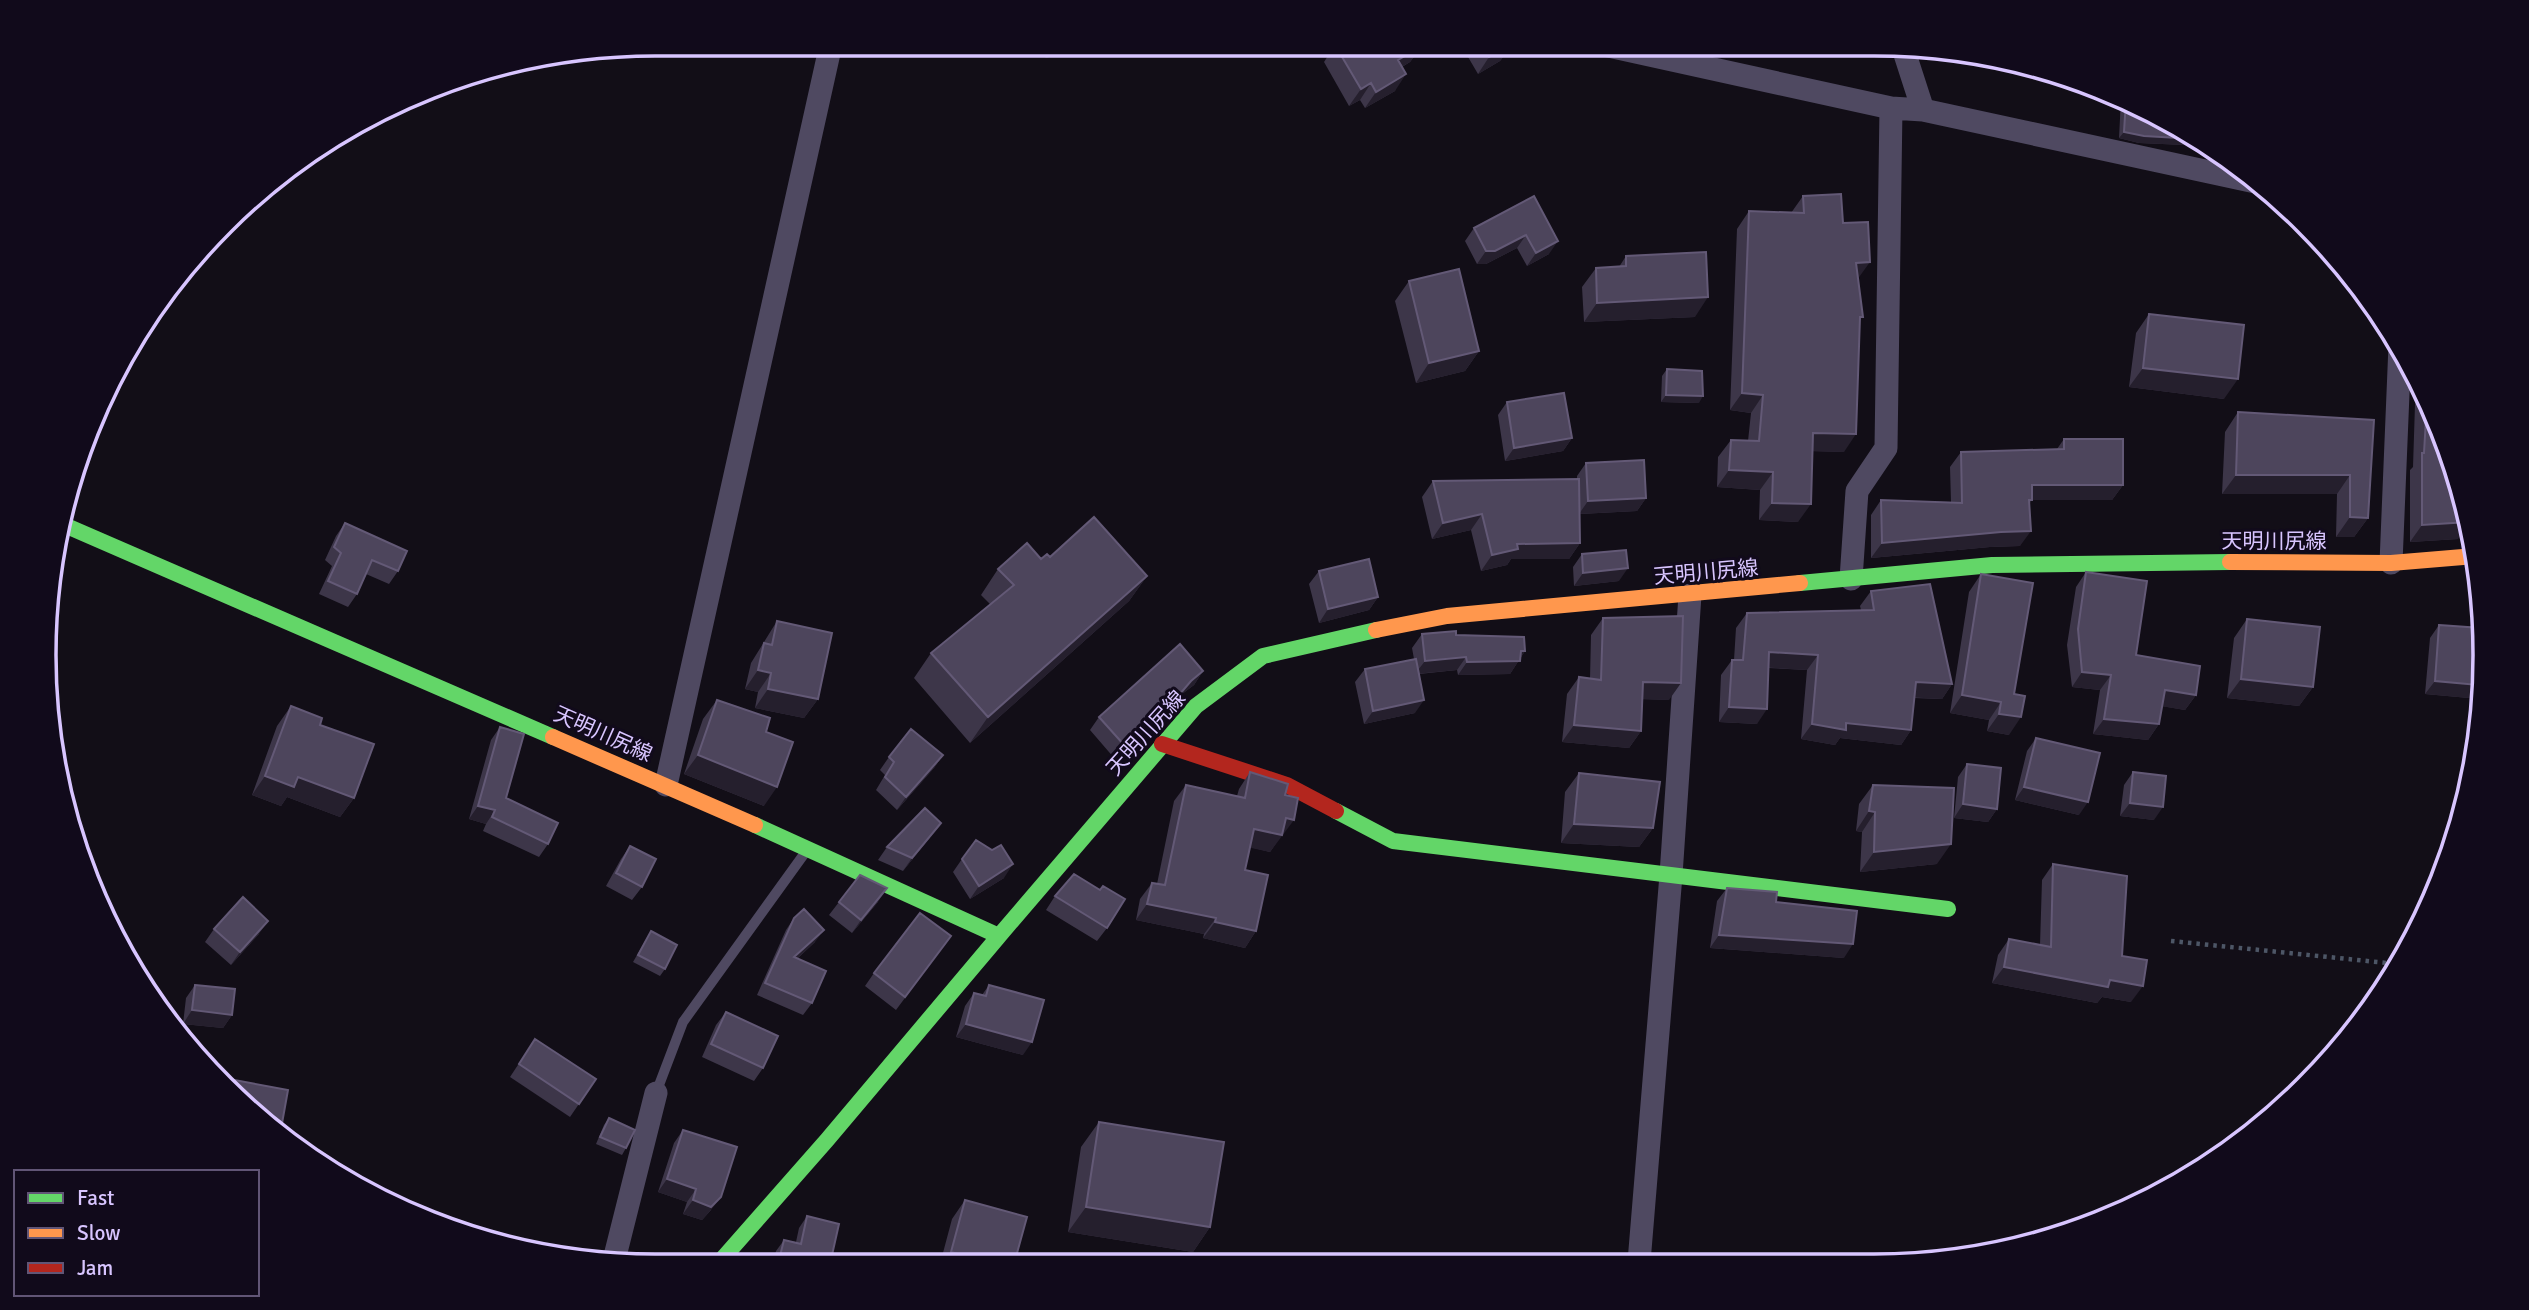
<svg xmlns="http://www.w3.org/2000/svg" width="2529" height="1310" viewBox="0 0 2529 1310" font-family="Signika,'Noto Sans JP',sans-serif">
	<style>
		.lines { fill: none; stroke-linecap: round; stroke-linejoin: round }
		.path { stroke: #4d5666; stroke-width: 4.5; stroke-dasharray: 3.5 5; stroke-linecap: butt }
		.lane { stroke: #4f4961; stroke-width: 10 }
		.street { stroke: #4f4961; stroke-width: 23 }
		.fast { stroke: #63d668; stroke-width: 16 }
		.slow { stroke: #ff974d; stroke-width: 16 }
		.jam { stroke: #b3261e; stroke-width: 16 }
		.wall { fill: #3d3649 }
		.shaded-wall { fill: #251f2d }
		.building { fill: #4d455c; stroke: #635976; stroke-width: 2 }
		.labels { text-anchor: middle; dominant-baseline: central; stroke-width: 6; stroke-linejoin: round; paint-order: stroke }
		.street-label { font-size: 21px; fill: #d8c5ff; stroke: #110a1b }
		.rim { fill: none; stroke: #d8c5ff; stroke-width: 3.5 }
	</style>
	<rect width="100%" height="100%" fill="#120e17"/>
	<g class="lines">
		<path class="path" d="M 2171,941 L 2397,964"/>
		<path class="lane" d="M 656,1093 L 683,1022 L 807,850"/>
		<path class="street" d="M 1604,45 L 1891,108 L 1923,110 L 2260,183
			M 1902,45 L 1923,110
			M 2391,563 L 2400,345
			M 1851,579 L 1857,491 L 1886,448 L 1891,108
			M 666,785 L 831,44
			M 1639,1262 L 1671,875 L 1690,595
			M 613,1264 L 656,1093"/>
		<path class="fast" d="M 62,524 L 553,737
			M 1800,583 L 1992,565 L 2230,562
			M 1336,811 L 1393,841 L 1948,909
			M 755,825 L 999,936 L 1196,706 L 1263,656 L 1376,630
			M 717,1265 L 827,1140 L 999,936"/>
		<path class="slow" d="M 2230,562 L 2391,563 L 2475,556
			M 1376,630 L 1447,616 L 1800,583
			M 553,737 L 755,825"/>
		<path class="jam" d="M 1162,744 L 1287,785 L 1336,811"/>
	</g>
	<path class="wall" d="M 1035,44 L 1070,44 L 1058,54 L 1046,58 Z
		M 1335,45 L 1422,46 L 1410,62 L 1402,67 L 1395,91 L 1365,108 L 1360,100 L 1349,106 L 1324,62 Z
		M 1461,45 L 1512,45 L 1500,61 L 1478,74 Z
		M 2121,98 L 2145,107 L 2208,146 L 2139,143 L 2119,138 Z
		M 1534,196 L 1549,254 L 1527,266 L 1517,248 L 1486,264 L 1477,264 L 1465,241 L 1474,228 Z
		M 1803,196 L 1843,223 L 1858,278 L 1860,322 L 1844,452 L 1813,451 L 1798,522 L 1759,520 L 1760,490 L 1717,487 L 1718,457 L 1731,440 L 1748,441 L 1751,413 L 1730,410 L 1737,229 L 1749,211 L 1791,213 Z
		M 1626,256 L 1695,317 L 1584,322 L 1582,287 L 1596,268 L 1619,267 Z
		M 1409,281 L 1479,351 L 1465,371 L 1416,383 L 1395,301 Z
		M 2149,314 L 2224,399 L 2129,387 L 2136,333 Z
		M 1667,369 L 1699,403 L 1661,402 L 1662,376 Z
		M 2423,393 L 2453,459 L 2458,539 L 2410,542 L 2410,470 L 2413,467 L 2415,404 Z
		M 1507,402 L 1572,438 L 1563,451 L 1505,461 L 1498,415 Z
		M 2238,412 L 2374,420 L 2368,518 L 2354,537 L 2336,537 L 2337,494 L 2222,494 L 2225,432 Z
		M 2064,439 L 2123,485 L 2112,500 L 2032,500 L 2029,504 L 2020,546 L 1990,547 L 1871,558 L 1871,515 L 1881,500 L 1951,502 L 1950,467 L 1961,452 L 2057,449 Z
		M 1586,463 L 1646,498 L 1637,511 L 1580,514 L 1580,543 L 1569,559 L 1511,559 L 1507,565 L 1481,571 L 1471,530 L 1432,539 L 1422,497 L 1433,481 L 1577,479 L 1577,476 Z
		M 345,523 L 398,571 L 389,584 L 366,574 L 357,594 L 348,607 L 319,594 L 332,566 L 325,560 L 336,536 Z
		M 1582,554 L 1619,581 L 1574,586 L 1573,567 Z
		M 1050,557 L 1147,576 L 1129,601 L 970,743 L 914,678 L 931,653 L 990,604 L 981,595 L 998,569 Z
		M 1319,571 L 1378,597 L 1369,610 L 1319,623 L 1309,584 Z
		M 2086,572 L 2136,655 L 2196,695 L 2185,710 L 2162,706 L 2159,724 L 2148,740 L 2093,734 L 2100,690 L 2072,687 L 2067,645 L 2076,587 Z
		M 1981,574 L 2014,694 L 2009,735 L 1987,731 L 1989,720 L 1950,713 L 1969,592 Z
		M 1871,591 L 1952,684 L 1942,699 L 1914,698 L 1911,730 L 1901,745 L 1840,738 L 1835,745 L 1801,739 L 1807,670 L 1769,668 L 1757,724 L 1719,722 L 1721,675 L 1732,660 L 1734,660 L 1736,628 L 1747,613 L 1861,610 L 1860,606 Z
		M 1603,618 L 1669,700 L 1643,699 L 1641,731 L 1629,748 L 1562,742 L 1567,694 L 1579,677 L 1590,679 L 1591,635 Z
		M 2247,619 L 2313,687 L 2299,706 L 2227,698 L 2234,638 Z
		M 777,621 L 818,699 L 804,718 L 755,708 L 758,692 L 745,689 L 751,663 Z
		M 2439,625 L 2478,685 L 2469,698 L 2425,694 L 2430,638 Z
		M 1422,634 L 1456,635 L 1525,651 L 1510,674 L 1458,675 L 1457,670 L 1419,674 L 1415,713 L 1364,724 L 1355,682 L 1365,669 L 1414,659 L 1412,648 Z
		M 1203,671 L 1194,685 L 1182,694 L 1152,729 L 1115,759 L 1090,730 L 1099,717 Z
		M 717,700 L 766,732 L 764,806 L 684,774 L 703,719 Z
		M 291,706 L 320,725 L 354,798 L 340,817 L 287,797 L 281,806 L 252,795 L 277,726 Z
		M 500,727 L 506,798 L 548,844 L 539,857 L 483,831 L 486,824 L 469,819 L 491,740 Z
		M 2036,738 L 2079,815 L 2015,800 L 2027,751 Z
		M 943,755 L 934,768 L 897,810 L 876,790 L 885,775 L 880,770 L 889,757 Z
		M 1967,764 L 1997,809 L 1988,822 L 1954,818 L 1958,777 Z
		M 1250,772 L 1285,795 L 1282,836 L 1281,836 L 1270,852 L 1250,847 L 1245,870 L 1256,931 L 1245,948 L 1203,938 L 1204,934 L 1136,920 L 1140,899 L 1152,883 L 1157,884 L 1174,801 L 1186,785 L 1237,796 L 1239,789 Z
		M 2133,772 L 2154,820 L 2120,816 L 2124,785 Z
		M 1579,773 L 1653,828 L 1639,847 L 1561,843 L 1565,792 Z
		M 1873,785 L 1937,864 L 1860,872 L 1862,832 L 1856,831 L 1859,804 Z
		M 931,836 L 903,871 L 878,860 L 887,847 Z
		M 630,846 L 642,887 L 632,900 L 606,886 L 621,859 Z
		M 992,850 L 1004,878 L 970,899 L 953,872 L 962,859 Z
		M 2053,864 L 2122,956 L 2131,1002 L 2102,997 L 2097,1003 L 1992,983 L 1998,955 L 2009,939 L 2040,945 L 2042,880 Z
		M 1727,888 L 1844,958 L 1710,948 L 1717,901 Z
		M 1055,896 L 1107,928 L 1097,941 L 1046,910 Z
		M 839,902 L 878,902 L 852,933 L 829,915 Z
		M 794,918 L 815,942 L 798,958 L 812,1003 L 803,1015 L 757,995 L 786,930 Z
		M 214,929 L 259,934 L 231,965 L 205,942 Z
		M 651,931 L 665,969 L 660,976 L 633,962 Z
		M 951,936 L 896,1010 L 865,986 L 874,973 Z
		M 195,985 L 232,1015 L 223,1028 L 183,1024 L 186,998 Z
		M 989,985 L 1023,1055 L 956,1037 L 965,1006 L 974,993 L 982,995 Z
		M 726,1012 L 763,1068 L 754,1081 L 702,1057 L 716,1025 Z
		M 535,1039 L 596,1079 L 570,1117 L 510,1077 Z
		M 609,1118 L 626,1148 L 622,1155 L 596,1144 L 604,1125 Z
		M 1099,1122 L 1210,1227 L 1193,1252 L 1068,1232 L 1081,1147 Z
		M 683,1130 L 711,1210 L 702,1220 L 683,1214 L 687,1202 L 658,1192 L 674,1143 Z
		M 965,1200 L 1014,1264 L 940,1264 L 952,1219 Z
		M 807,1216 L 830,1264 L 773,1264 L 776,1251 L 784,1240 L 796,1242 L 799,1228 Z"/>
	<path class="shaded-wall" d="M 1056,44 L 1070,44 L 1058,54 L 1046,58 Z
		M 1512,45 L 1500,61 L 1478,74 L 1489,57 Z
		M 1422,46 L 1410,62 L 1386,76 L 1398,60 Z
		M 1406,74 L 1395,91 L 1365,108 L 1376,92 Z
		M 1371,83 L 1360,100 L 1349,106 L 1361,89 Z
		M 2124,132 L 2196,139 L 2208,146 L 2139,143 L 2119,138 Z
		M 1526,235 L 1517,248 L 1486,264 L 1477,264 L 1486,251 Z
		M 1558,241 L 1549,254 L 1527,266 L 1536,253 Z
		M 1870,262 L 1857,280 L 1856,263 Z
		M 1708,297 L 1695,317 L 1584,322 L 1597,303 Z
		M 1479,351 L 1465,371 L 1416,383 L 1429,363 Z
		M 2143,368 L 2238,379 L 2224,399 L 2129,387 Z
		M 1742,393 L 1763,395 L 1751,413 L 1730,410 Z
		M 1666,395 L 1703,396 L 1699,403 L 1661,402 Z
		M 1813,433 L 1856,434 L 1844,452 L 1801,451 Z
		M 1572,438 L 1563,451 L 1505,461 L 1514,448 Z
		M 1729,470 L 1773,472 L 1760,490 L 1717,487 Z
		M 2236,475 L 2350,475 L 2337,494 L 2222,494 Z
		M 2032,485 L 2123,485 L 2112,500 L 2032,500 L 2021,515 Z
		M 1646,498 L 1637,511 L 1579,514 L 1588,501 Z
		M 1772,503 L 1811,504 L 1798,522 L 1759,520 Z
		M 1482,514 L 1471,530 L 1432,539 L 1443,523 Z
		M 2350,517 L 2368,518 L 2354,537 L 2336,537 Z
		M 2468,522 L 2468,524 L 2458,539 L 2410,542 L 2422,525 Z
		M 2031,531 L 2020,546 L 1990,547 L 1871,558 L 1882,543 L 2001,532 Z
		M 1580,543 L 1569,559 L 1511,559 L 1507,565 L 1481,571 L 1492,555 L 1517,544 Z
		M 1628,568 L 1619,581 L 1574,586 L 1583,573 Z
		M 1147,576 L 1129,601 L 970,743 L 988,717 Z
		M 1378,597 L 1369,610 L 1319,623 L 1328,609 Z
		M 1525,651 L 1510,674 L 1458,675 L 1467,662 Z
		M 1769,652 L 1818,655 L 1807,670 L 1759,667 Z
		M 1466,657 L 1457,670 L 1415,674 L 1425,661 Z
		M 758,670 L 771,673 L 758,692 L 745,689 Z
		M 1203,671 L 1194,685 L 1182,694 L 1152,729 L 1115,759 L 1125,746 L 1191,681 Z
		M 2082,672 L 2111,675 L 2100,690 L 2072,687 Z
		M 2241,679 L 2313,687 L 2299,706 L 2227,698 Z
		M 2435,681 L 2478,685 L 2469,698 L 2425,694 Z
		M 1643,682 L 1681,683 L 1669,700 L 1632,699 Z
		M 1916,682 L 1952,684 L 1942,699 L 1906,697 Z
		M 768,689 L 818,699 L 804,718 L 755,708 Z
		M 2165,690 L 2196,695 L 2185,710 L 2154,705 Z
		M 1962,695 L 2001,702 L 1989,720 L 1950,713 Z
		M 1424,700 L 1415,713 L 1364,724 L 1373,711 Z
		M 1729,707 L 1767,709 L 1757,724 L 1719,722 Z
		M 1999,714 L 2021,717 L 2009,735 L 1987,731 Z
		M 2104,719 L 2159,724 L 2148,740 L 2093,734 Z
		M 1846,723 L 1911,730 L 1901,745 L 1840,738 L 1835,745 L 1801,739 L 1812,724 Z
		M 1574,725 L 1641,731 L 1629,748 L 1562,742 Z
		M 698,755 L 777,787 L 764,806 L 684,774 Z
		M 943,755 L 934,768 L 897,810 L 906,797 Z
		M 265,776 L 298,777 L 354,798 L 340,817 L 287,797 L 281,806 L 252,795 Z
		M 2024,787 L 2088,802 L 2079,815 L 2015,800 Z
		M 2130,803 L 2163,807 L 2154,820 L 2120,816 Z
		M 1963,804 L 1997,809 L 1988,822 L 1954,818 Z
		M 478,806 L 495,810 L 486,824 L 469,819 Z
		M 1869,811 L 1875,812 L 1862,832 L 1856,831 Z
		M 1286,818 L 1294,820 L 1270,852 L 1242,846 L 1254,829 Z
		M 941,823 L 931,836 L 903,871 L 912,858 Z
		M 1574,824 L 1653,828 L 1639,847 L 1561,843 Z
		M 1951,844 L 1937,864 L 1860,872 L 1874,852 Z
		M 1013,864 L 1004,878 L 970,899 L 979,886 Z
		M 887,888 L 878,902 L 852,933 L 861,920 Z
		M 1147,904 L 1216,918 L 1204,934 L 1136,920 Z
		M 268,921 L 259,934 L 231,965 L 240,952 Z
		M 1215,922 L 1256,931 L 1245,948 L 1203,938 Z
		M 824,930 L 815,942 L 786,969 L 794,957 Z
		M 1719,935 L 1853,944 L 1844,958 L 1710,948 Z
		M 2004,967 L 2110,980 L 2143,986 L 2131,1002 L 2102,997 L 2097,1003 L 1992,983 Z
		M 192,1010 L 232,1015 L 223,1028 L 183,1024 Z
		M 966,1024 L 1032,1042 L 1023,1055 L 956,1037 Z
		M 667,1179 L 696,1189 L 687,1202 L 658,1192 Z
		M 721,1197 L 711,1210 L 702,1220 L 683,1214 L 693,1200 Z
		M 1086,1207 L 1210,1227 L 1193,1252 L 1068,1232 Z
		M 951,1252 L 995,1264 L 943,1264 Z"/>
	<path class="building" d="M 1336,44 L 1421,45 L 1422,46 L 1398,60 L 1406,74 L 1376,92 L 1371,83 L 1361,89 L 1335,45 Z
		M 1482,45 L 1512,45 L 1489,57 Z
		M 2126,100 L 2145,107 L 2196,139 L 2144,136 L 2124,132 Z
		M 1841,194 L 1843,223 L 1868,222 L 1870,262 L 1856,263 L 1863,317 L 1860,317 L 1856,434 L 1813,433 L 1811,504 L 1772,503 L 1773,472 L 1729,470 L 1731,440 L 1759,441 L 1763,395 L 1742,393 L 1749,211 L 1804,213 L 1803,196 Z
		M 1534,196 L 1558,241 L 1536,253 L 1526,235 L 1495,251 L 1486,251 L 1474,228 Z
		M 1706,252 L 1708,297 L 1597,303 L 1596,268 L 1626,266 L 1626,256 Z
		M 1459,269 L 1479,351 L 1429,363 L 1409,281 Z
		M 2149,314 L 2244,325 L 2238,379 L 2143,368 Z
		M 1667,369 L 1702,371 L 1703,396 L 1666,395 Z
		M 1564,393 L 1572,438 L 1514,448 L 1507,402 Z
		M 2427,401 L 2453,459 L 2468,522 L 2422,525 L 2422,453 L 2424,453 Z
		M 2238,412 L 2374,420 L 2368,518 L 2350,517 L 2350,475 L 2236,475 Z
		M 2064,439 L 2123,439 L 2123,485 L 2032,485 L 2032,500 L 2029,500 L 2031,531 L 2001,532 L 1882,543 L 1881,500 L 1962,503 L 1961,452 L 2064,449 Z
		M 1644,460 L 1646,498 L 1588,501 L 1586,463 Z
		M 1579,479 L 1580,543 L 1517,544 L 1518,549 L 1492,555 L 1482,514 L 1443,523 L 1433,481 Z
		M 1094,517 L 1147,576 L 988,717 L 931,653 L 1014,585 L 998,569 L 1027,543 L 1041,559 L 1047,554 L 1050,557 Z
		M 345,523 L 407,551 L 398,571 L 372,560 L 357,594 L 328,581 L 341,553 L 334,547 Z
		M 1626,550 L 1628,568 L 1583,573 L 1582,554 Z
		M 1369,559 L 1378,597 L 1328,609 L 1319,571 Z
		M 2086,572 L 2147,581 L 2136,655 L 2200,666 L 2196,695 L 2165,690 L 2159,724 L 2104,719 L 2111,675 L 2082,672 L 2078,629 Z
		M 1981,574 L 2033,583 L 2014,694 L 2025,696 L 2021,717 L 1999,714 L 2001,702 L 1962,695 Z
		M 1930,584 L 1952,684 L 1916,682 L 1911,730 L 1846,723 L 1846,730 L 1812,724 L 1818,655 L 1769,652 L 1767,709 L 1729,707 L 1732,660 L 1743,660 L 1747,613 L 1874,610 L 1871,591 Z
		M 1683,616 L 1681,683 L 1643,682 L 1641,731 L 1574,725 L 1579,677 L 1601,680 L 1603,618 Z
		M 2247,619 L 2320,627 L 2313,687 L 2241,679 Z
		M 777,621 L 832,633 L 818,699 L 768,689 L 771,673 L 758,670 L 764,643 L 772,645 Z
		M 2439,625 L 2481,628 L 2478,685 L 2435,681 Z
		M 1456,631 L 1456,635 L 1524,637 L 1525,651 L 1521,651 L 1520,661 L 1467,662 L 1466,657 L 1425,661 L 1422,634 Z
		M 1180,644 L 1203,671 L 1191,681 L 1161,716 L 1125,746 L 1099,717 Z
		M 1416,659 L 1424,700 L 1373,711 L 1365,669 Z
		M 717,700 L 770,718 L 766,732 L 793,742 L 777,787 L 698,755 Z
		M 291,706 L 322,718 L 320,725 L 374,744 L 354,798 L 298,777 L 294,787 L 265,776 Z
		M 500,727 L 524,734 L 506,798 L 558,823 L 548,844 L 492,817 L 495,810 L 478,806 Z
		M 911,729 L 943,755 L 906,797 L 885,777 L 894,762 L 889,757 Z
		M 2036,738 L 2100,753 L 2088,802 L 2024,787 Z
		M 1967,764 L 2001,768 L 1997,809 L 1963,804 Z
		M 1250,772 L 1288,784 L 1285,795 L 1298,798 L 1294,820 L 1286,818 L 1282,835 L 1254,829 L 1245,870 L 1268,875 L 1256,931 L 1215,922 L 1216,918 L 1147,904 L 1152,883 L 1165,885 L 1186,785 L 1245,798 Z
		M 2133,772 L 2166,776 L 2163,807 L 2130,803 Z
		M 1579,773 L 1660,782 L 1653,828 L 1574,824 Z
		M 1873,785 L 1954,788 L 1951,844 L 1874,852 L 1875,812 L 1869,811 Z
		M 925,808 L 941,823 L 912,858 L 887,847 Z
		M 976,840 L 992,850 L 1001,845 L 1013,864 L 979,886 L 962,859 Z
		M 630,846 L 656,859 L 642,887 L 616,873 Z
		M 2053,864 L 2127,876 L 2122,956 L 2147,960 L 2143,986 L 2110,980 L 2108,987 L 2004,967 L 2009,939 L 2051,947 Z
		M 1074,874 L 1100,890 L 1103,886 L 1125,899 L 1107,928 L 1055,896 Z
		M 860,875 L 887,888 L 861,920 L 839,902 Z
		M 1727,888 L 1777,892 L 1776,902 L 1857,911 L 1853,944 L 1719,935 Z
		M 243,897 L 268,921 L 240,952 L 214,929 Z
		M 804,909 L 824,930 L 794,957 L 826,971 L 812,1003 L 765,983 L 794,918 Z
		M 920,913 L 951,936 L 905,997 L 874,973 Z
		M 651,931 L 677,945 L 665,969 L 638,955 Z
		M 195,985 L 235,989 L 232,1015 L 192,1010 Z
		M 989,985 L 1044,1000 L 1032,1042 L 966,1024 L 974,993 L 986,996 Z
		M 726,1012 L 778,1036 L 763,1068 L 711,1044 Z
		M 535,1039 L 596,1079 L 579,1104 L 519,1064 Z
		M 213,1076 L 288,1090 L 281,1129 L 222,1087 Z
		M 609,1118 L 635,1130 L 626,1148 L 600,1137 Z
		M 1099,1122 L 1224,1142 L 1210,1227 L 1086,1207 Z
		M 683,1130 L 737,1147 L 721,1197 L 711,1207 L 693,1200 L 696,1189 L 667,1179 Z
		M 965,1200 L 1027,1217 L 1014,1264 L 995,1264 L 951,1252 Z
		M 807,1216 L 839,1224 L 830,1264 L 778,1264 L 784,1240 L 801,1244 Z"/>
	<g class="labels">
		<g class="street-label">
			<text x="2274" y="541">天明川尻線</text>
			<text transform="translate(1706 572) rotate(-5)">天明川尻線</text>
			<text transform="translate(1146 733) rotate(-48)">天明川尻線</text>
			<text transform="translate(603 734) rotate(24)">天明川尻線</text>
		</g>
	</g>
	<path d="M0 0H2529V1310H0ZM655 56H1874A599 599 0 0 1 2473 655V655A599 599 0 0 1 1874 1254H655A599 599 0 0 1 56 655V655A599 599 0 0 1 655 56Z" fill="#110a1b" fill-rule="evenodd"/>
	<path class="rim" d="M655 56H1874A599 599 0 0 1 2473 655V655A599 599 0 0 1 1874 1254H655A599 599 0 0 1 56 655V655A599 599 0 0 1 655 56Z"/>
	<rect x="14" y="1170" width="245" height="126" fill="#110a1b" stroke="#615576" stroke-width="2"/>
	<rect x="28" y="1193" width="35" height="10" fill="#63d668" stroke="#615576" stroke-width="2"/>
	<text x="77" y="1205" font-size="21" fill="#d8c5ff">Fast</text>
	<rect x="28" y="1228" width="35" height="10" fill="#ff974d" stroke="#615576" stroke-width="2"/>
	<text x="77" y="1240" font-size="21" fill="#d8c5ff">Slow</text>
	<rect x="28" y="1263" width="35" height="10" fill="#b3261e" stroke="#615576" stroke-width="2"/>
	<text x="77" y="1275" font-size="21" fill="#d8c5ff">Jam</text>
</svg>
